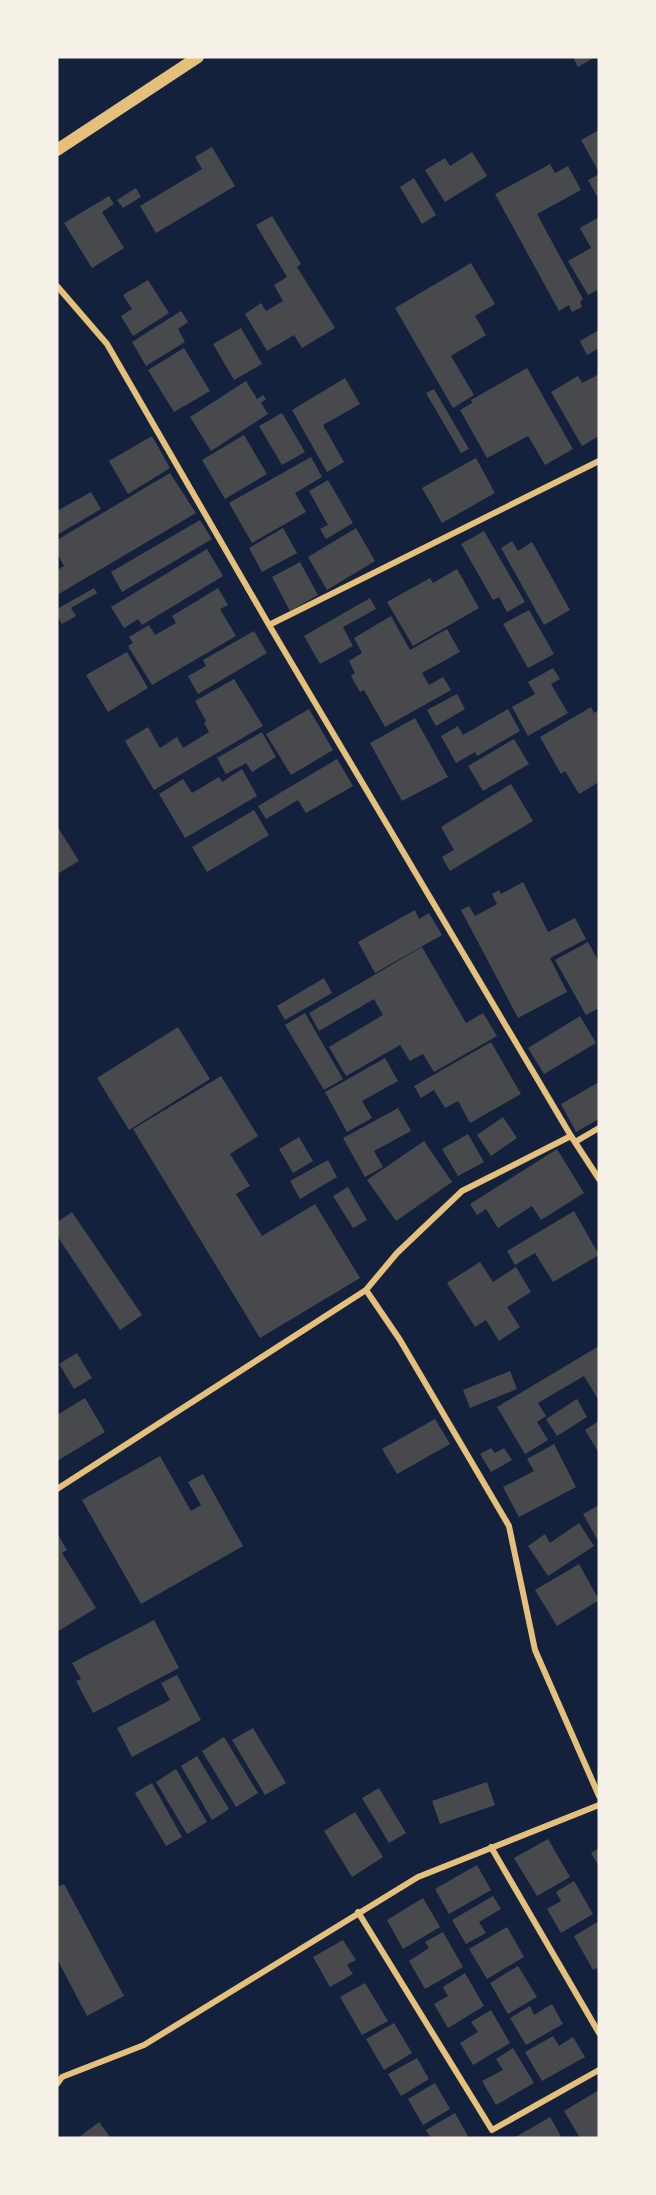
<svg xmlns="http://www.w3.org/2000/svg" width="656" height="2195" viewBox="0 0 656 2195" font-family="Overpass,sans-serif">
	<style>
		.building { fill: #48494c }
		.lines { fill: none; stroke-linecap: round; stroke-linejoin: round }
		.minor { stroke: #e5c07b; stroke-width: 6 }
		.secondary { stroke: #e5c07b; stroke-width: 12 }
	</style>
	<rect width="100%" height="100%" fill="#14213d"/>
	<path class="building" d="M 573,57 L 595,57 L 578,67 Z
		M 599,130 L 599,172 L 581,140 Z
		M 212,147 L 235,186 L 156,233 L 140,206 L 202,169 L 195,157 Z
		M 472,152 L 487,176 L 445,202 L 425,170 L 445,158 L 450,166 Z
		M 550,164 L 555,173 L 568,166 L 581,190 L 537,214 L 583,299 L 580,302 L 582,307 L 572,312 L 569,305 L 559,311 L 495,194 Z
		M 599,174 L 599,200 L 588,180 Z
		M 414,178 L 436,215 L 422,224 L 400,187 Z
		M 136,188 L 141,197 L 123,208 L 117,200 Z
		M 109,196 L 114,204 L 102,212 L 124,248 L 92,268 L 64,223 Z
		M 272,216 L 301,264 L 297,267 L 335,328 L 302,348 L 294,335 L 267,351 L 245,314 L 261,303 L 266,311 L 283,301 L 274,285 L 287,277 L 256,225 Z
		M 599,217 L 599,289 L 588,295 L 568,261 L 591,248 L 580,228 Z
		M 471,263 L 495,304 L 475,316 L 486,335 L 451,356 L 474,395 L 453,408 L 395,308 Z
		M 148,280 L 169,313 L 133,336 L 121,316 L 132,309 L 123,295 Z
		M 181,311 L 188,322 L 178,329 L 185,342 L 146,366 L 132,342 Z
		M 241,328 L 262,364 L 234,380 L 213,344 Z
		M 599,330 L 599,348 L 587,355 L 580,341 Z
		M 184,348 L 210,391 L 174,412 L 148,370 Z
		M 527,368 L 573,449 L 545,465 L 528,436 L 487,458 L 460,410 L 472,403 L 471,400 Z
		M 599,374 L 599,436 L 582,446 L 551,392 L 578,376 L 582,383 Z
		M 345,378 L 360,404 L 323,425 L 344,462 L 327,472 L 292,410 Z
		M 246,381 L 257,399 L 263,395 L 266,399 L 261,403 L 268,414 L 211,451 L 190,417 Z
		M 434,389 L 469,449 L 461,453 L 426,393 Z
		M 282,413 L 305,452 L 282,465 L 259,426 Z
		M 244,435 L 267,474 L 225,499 L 202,460 Z
		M 152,436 L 170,468 L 128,494 L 109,461 Z
		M 311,457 L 322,477 L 295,493 L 306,512 L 252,543 L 229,503 Z
		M 476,458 L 495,493 L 442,523 L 422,488 Z
		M 170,473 L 196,513 L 57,595 L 57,570 L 64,566 L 57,553 L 57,540 Z
		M 328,480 L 353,523 L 326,539 L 320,529 L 328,525 L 309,491 Z
		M 91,492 L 101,509 L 57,535 L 57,511 Z
		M 200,520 L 212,539 L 122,592 L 111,572 Z
		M 283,528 L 297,553 L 262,572 L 249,548 Z
		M 356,528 L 375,561 L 327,590 L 308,557 Z
		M 484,531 L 525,602 L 507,612 L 499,597 L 493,600 L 461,544 Z
		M 512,541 L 518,551 L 532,542 L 570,610 L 544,625 L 501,548 Z
		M 207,549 L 223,576 L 142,625 L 138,619 L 124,628 L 111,607 Z
		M 300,562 L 318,595 L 290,611 L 272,577 Z
		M 457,569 L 479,608 L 413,646 L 387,602 L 430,578 L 433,583 Z
		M 94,588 L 97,593 L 71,608 L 76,616 L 62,624 L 57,616 L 57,609 Z
		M 218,588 L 228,605 L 220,609 L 236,636 L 152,685 L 128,646 L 133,643 L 129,637 L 149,625 L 155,635 L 176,623 L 172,616 Z
		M 370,598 L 376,609 L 343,627 L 353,646 L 320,664 L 304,636 Z
		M 529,610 L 554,654 L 528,668 L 503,624 Z
		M 391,616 L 410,650 L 447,629 L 460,652 L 422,673 L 429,685 L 443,677 L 451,690 L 385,727 L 364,690 L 360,692 L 351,676 L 355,673 L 349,661 L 362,653 L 354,638 Z
		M 254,631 L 267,653 L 198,694 L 188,676 L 206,666 L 203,660 Z
		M 127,652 L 148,688 L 108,712 L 86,675 Z
		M 553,668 L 560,679 L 551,684 L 568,713 L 528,736 L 512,707 L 535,694 L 528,682 Z
		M 234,679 L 263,726 L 154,790 L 125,741 L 148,727 L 160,748 L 177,737 L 183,748 L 209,732 L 204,723 L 206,721 L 195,701 Z
		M 457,694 L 465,709 L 436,726 L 427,710 Z
		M 591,707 L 594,713 L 599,710 L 599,782 L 579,794 L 565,771 L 561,774 L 540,737 Z
		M 309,709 L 333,750 L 291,775 L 266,734 Z
		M 508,709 L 520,731 L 477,756 L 475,752 L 456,763 L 441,736 L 458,726 L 463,735 Z
		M 415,718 L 448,777 L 402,801 L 370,743 Z
		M 262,732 L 276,757 L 252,772 L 246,763 L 226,774 L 217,758 Z
		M 514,739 L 529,764 L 483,791 L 468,766 Z
		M 337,759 L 353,786 L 306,813 L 298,800 L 266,819 L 258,806 Z
		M 242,769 L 257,796 L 185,838 L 159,794 L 183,779 L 192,793 L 219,777 L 222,782 Z
		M 511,784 L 533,821 L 450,871 L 442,857 L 454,850 L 441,827 Z
		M 254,810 L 269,835 L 207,872 L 192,847 Z
		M 57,826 L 79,861 L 57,874 Z
		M 523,882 L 548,932 L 575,918 L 586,939 L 550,958 L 567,992 L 518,1018 L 461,910 L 469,906 L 475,916 L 497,904 L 492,894 L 499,890 L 501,894 Z
		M 415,910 L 419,919 L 429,913 L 442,935 L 375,973 L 358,942 Z
		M 588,942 L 599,962 L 599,1008 L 586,1015 L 555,960 Z
		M 422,947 L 466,1023 L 483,1013 L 497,1036 L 434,1072 L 423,1054 L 410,1061 L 400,1045 L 346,1076 L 329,1047 L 383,1015 L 374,999 L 319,1031 L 309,1013 Z
		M 324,978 L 332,993 L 285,1020 L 277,1006 Z
		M 305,1013 L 343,1079 L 324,1090 L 285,1025 Z
		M 580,1016 L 596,1043 L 544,1074 L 528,1048 Z
		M 178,1027 L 210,1079 L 129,1130 L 97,1078 Z
		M 491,1042 L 521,1094 L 470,1123 L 458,1101 L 445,1108 L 434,1090 L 421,1098 L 414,1086 Z
		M 385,1058 L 398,1081 L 362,1101 L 372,1118 L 347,1132 L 325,1092 Z
		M 221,1076 L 258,1136 L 230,1154 L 250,1186 L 236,1194 L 262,1236 L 315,1204 L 360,1278 L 260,1338 L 133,1129 Z
		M 599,1082 L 599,1119 L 576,1132 L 561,1104 Z
		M 398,1108 L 411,1131 L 374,1151 L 383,1167 L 365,1177 L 343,1138 Z
		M 503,1117 L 517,1138 L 491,1156 L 477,1135 Z
		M 468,1134 L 484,1162 L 458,1176 L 442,1149 Z
		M 299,1137 L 313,1161 L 293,1173 L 279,1149 Z
		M 424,1141 L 452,1182 L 396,1221 L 367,1180 Z
		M 557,1149 L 584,1193 L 541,1220 L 532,1206 L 498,1228 L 486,1209 L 477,1215 L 470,1204 Z
		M 328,1160 L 337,1177 L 300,1199 L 290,1181 Z
		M 348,1187 L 367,1220 L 353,1228 L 333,1196 Z
		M 574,1211 L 599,1255 L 553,1282 L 535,1253 L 515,1265 L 507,1251 Z
		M 72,1212 L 142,1315 L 120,1330 L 57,1236 L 57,1222 Z
		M 480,1262 L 493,1282 L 516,1267 L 531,1292 L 507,1307 L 520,1327 L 499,1341 L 486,1320 L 475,1327 L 447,1283 Z
		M 599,1346 L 599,1401 L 584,1376 L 538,1403 L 546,1416 L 537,1422 L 548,1440 L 525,1454 L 497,1407 Z
		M 77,1353 L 92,1378 L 74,1389 L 59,1364 Z
		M 510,1371 L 517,1389 L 470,1408 L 463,1390 Z
		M 85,1398 L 105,1432 L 57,1461 L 57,1415 Z
		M 577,1399 L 587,1417 L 557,1436 L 546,1419 Z
		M 435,1419 L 450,1444 L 397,1474 L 382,1449 Z
		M 599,1421 L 599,1453 L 585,1430 Z
		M 554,1444 L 576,1487 L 519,1517 L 503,1487 L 534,1471 L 527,1459 Z
		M 491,1448 L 495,1453 L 504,1448 L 512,1460 L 491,1472 L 480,1454 Z
		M 160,1456 L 191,1511 L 201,1505 L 188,1482 L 203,1474 L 243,1546 L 141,1604 L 82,1500 Z
		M 599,1505 L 599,1538 L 597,1539 L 583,1514 Z
		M 579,1523 L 594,1546 L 548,1576 L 528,1546 L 545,1534 L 550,1543 Z
		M 57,1533 L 67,1550 L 62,1553 L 96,1608 L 57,1632 Z
		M 579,1564 L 599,1600 L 557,1626 L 535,1590 Z
		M 154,1620 L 179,1668 L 93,1713 L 76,1681 L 81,1679 L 72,1663 Z
		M 177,1675 L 201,1720 L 132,1757 L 117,1728 L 170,1700 L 161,1683 Z
		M 253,1728 L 286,1783 L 265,1795 L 232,1740 Z
		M 224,1737 L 258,1793 L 236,1807 L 202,1751 Z
		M 197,1756 L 229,1809 L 212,1820 L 181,1766 Z
		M 176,1769 L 207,1822 L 187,1834 L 156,1782 Z
		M 487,1782 L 495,1805 L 440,1824 L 432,1801 Z
		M 152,1783 L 182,1837 L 166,1846 L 135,1793 Z
		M 379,1788 L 406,1833 L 389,1843 L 362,1798 Z
		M 355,1812 L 383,1857 L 352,1877 L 324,1831 Z
		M 548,1839 L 570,1877 L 537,1896 L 514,1858 Z
		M 599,1848 L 599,1866 L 591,1853 Z
		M 477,1865 L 491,1890 L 449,1914 L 435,1889 Z
		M 574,1881 L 593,1914 L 561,1933 L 547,1909 L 561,1901 L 556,1892 Z
		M 64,1884 L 124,1996 L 87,2016 L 57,1959 L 57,1887 Z
		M 493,1896 L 501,1909 L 479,1922 L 486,1933 L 466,1944 L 452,1920 Z
		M 423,1898 L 440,1927 L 403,1949 L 387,1920 Z
		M 599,1921 L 599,1967 L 593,1970 L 574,1936 Z
		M 507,1927 L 524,1957 L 487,1979 L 469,1949 Z
		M 443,1932 L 463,1967 L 425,1989 L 409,1961 L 429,1948 L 425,1942 Z
		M 343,1940 L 356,1960 L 347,1965 L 353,1974 L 330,1987 L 313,1957 Z
		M 518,1966 L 537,1997 L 508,2014 L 490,1983 Z
		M 465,1973 L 484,2006 L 448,2028 L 434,2004 L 448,1996 L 443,1987 Z
		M 365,1983 L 388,2021 L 362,2035 L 340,1997 Z
		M 552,2004 L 563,2024 L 526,2045 L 510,2018 L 530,2006 L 534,2015 Z
		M 491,2010 L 510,2043 L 473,2065 L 460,2043 L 478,2032 L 471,2022 Z
		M 394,2023 L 412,2053 L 384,2070 L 366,2039 Z
		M 553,2036 L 559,2046 L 573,2037 L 585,2057 L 542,2081 L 525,2052 Z
		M 513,2048 L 534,2083 L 496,2105 L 482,2081 L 503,2070 L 496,2059 Z
		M 417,2058 L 429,2079 L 401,2096 L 388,2074 Z
		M 435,2083 L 450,2109 L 423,2125 L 408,2099 Z
		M 599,2090 L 599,2138 L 580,2138 L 564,2111 Z
		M 455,2113 L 468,2136 L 464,2138 L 431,2138 L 426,2130 Z
		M 550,2117 L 562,2138 L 514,2138 Z
		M 99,2122 L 111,2138 L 78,2138 Z"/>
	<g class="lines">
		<path class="minor" d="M 57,286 L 107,344 L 269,625 L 571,1136 L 599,1179
			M 269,625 L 599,461
			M 575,1142 L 599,1128
			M 366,1290 L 400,1340 L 509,1526 L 535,1650 L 599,1796
			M 57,1489 L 366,1290 L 397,1253 L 462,1191 L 571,1136
			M 491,1847 L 599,2033
			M 358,1912 L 492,2130 L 599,2070
			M 57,2084 L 62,2077 L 144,2045 L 418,1877 L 599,1805"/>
		<path class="secondary" d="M 57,150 L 198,57"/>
	</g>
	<rect width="656" height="2195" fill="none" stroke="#f6f1e7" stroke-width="117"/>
</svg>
